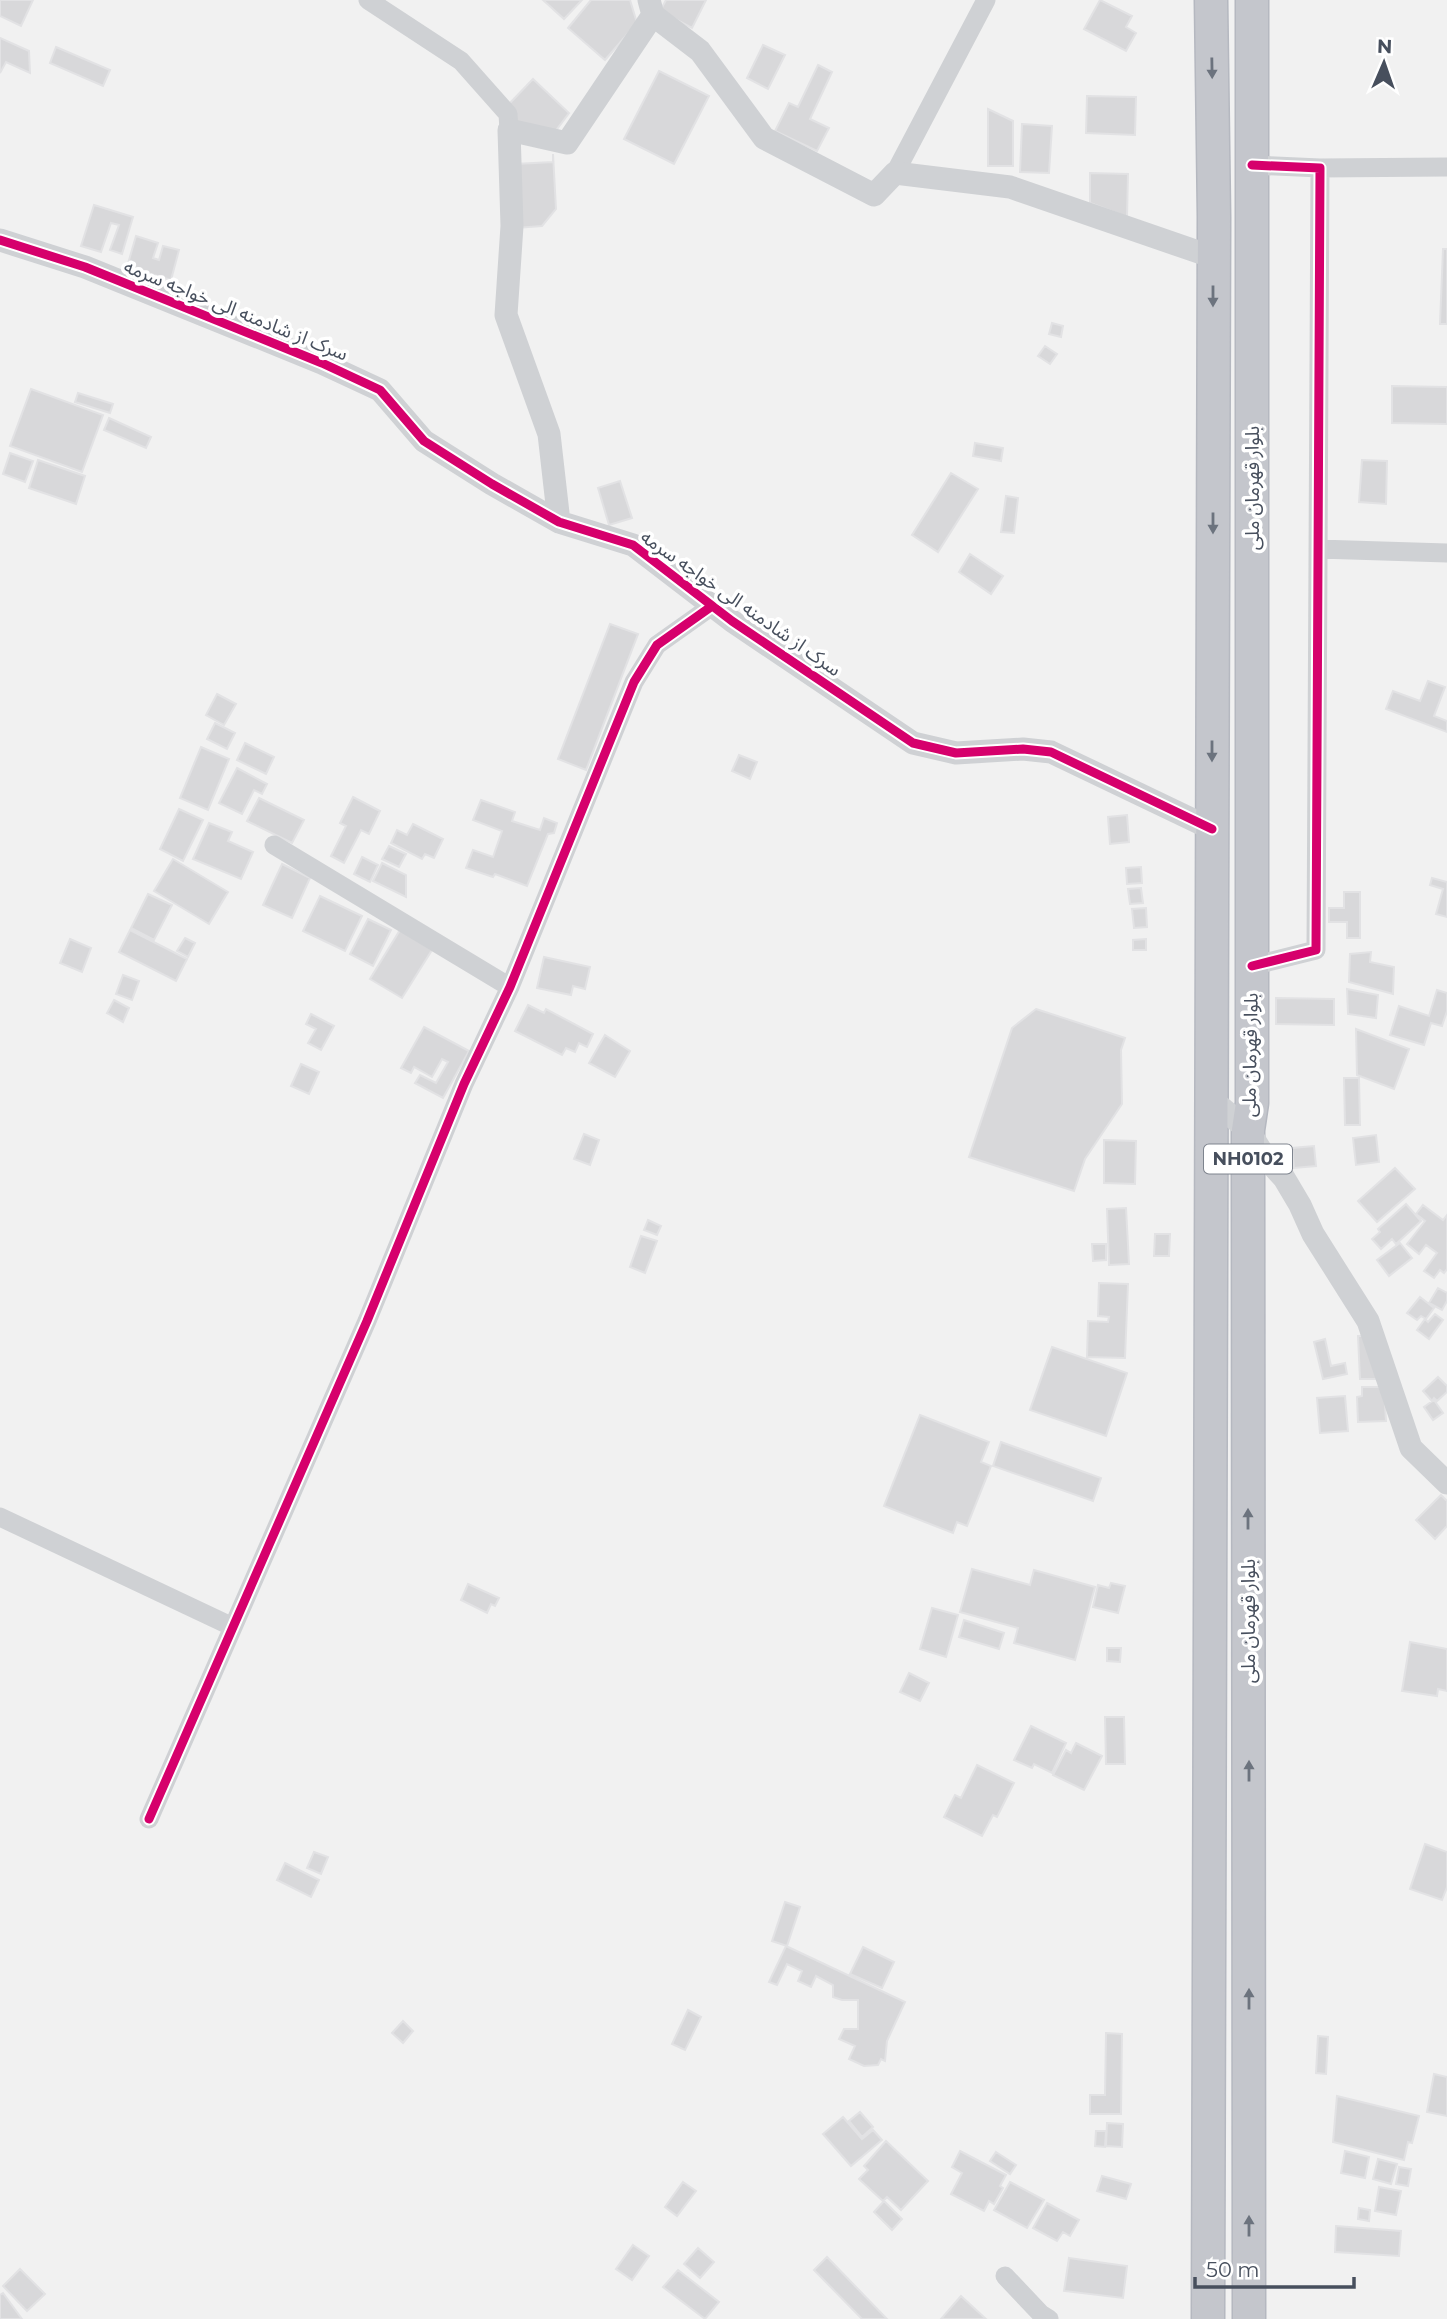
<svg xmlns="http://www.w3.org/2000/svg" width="1447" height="2319" viewBox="0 0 1447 2319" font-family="Montserrat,'Noto Sans Arabic',sans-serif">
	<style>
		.building { fill: #d8d8da; stroke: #e2e2e4; stroke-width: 2 }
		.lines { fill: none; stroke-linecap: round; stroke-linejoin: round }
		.trunk-casing { stroke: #b5b8c0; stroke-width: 35 }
		.minor { stroke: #cfd1d4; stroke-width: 19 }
		.tertiary { stroke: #cfd1d4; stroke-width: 23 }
		.trunk { stroke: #c4c6cc; stroke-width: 32 }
		.cycleway-casing { stroke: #fff; stroke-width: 13 }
		.cycleway { stroke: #d6006c; stroke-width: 9 }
		.oneway { fill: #6c737e }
		.labels { text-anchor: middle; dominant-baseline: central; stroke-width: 7; stroke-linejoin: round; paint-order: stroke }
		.shield { fill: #fff; stroke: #7e848e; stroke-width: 2 }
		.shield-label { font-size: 18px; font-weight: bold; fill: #474f5d }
		.street-label { font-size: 19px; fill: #474f5d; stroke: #fff }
	</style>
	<rect width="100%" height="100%" fill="#f1f1f1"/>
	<path class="building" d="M 0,0 L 33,0 L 21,26 L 0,16 Z
		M 543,0 L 582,0 L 564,19 Z
		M 591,0 L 630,0 L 637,23 L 605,60 L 568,28 Z
		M 666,0 L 706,0 L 692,28 L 660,11 Z
		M 1100,0 L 1132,16 L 1126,27 L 1136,33 L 1126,51 L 1084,29 Z
		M 0,38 L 29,51 L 30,73 L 6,62 L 0,73 Z
		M 763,45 L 785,55 L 768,89 L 747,78 Z
		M 56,47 L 110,70 L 103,86 L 50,63 Z
		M 818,65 L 832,72 L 810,119 L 829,128 L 817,151 L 775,131 L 789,103 L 798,107 Z
		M 659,71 L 709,96 L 674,164 L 624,139 Z
		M 533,79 L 569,113 L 554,133 L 515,122 L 509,104 Z
		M 1087,96 L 1136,97 L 1135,135 L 1086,133 Z
		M 988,109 L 1013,121 L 1013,166 L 988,166 Z
		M 1022,124 L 1052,126 L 1049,173 L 1020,172 Z
		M 553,154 L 556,209 L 542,226 L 516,228 L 515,164 L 553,162 Z
		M 1090,173 L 1128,174 L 1127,217 L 1090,203 Z
		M 94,205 L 133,217 L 122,254 L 110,250 L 119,225 L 111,223 L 101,252 L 81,246 Z
		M 136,236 L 158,243 L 153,258 L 159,260 L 163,246 L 179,250 L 171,280 L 127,267 Z
		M 1443,249 L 1447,249 L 1447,324 L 1440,324 Z
		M 1052,323 L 1063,326 L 1061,337 L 1049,334 Z
		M 1045,346 L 1057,354 L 1050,364 L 1038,356 Z
		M 1392,386 L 1447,387 L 1447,424 L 1392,423 Z
		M 31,389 L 103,415 L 82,472 L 10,446 Z
		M 78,393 L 113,404 L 110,413 L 75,402 Z
		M 109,418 L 151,437 L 146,448 L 104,430 Z
		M 975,443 L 1003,448 L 1001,461 L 973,456 Z
		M 10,453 L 33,461 L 25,482 L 3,474 Z
		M 38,460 L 85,476 L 76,504 L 29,488 Z
		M 1362,460 L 1387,461 L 1386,504 L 1359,502 Z
		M 951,473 L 978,489 L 938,552 L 912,535 Z
		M 620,481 L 632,518 L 609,525 L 598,488 Z
		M 1006,496 L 1018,498 L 1014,533 L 1001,532 Z
		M 970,554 L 1003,576 L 991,594 L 959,572 Z
		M 610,624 L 638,634 L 586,770 L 558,759 Z
		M 1428,681 L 1445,687 L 1434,716 L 1447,721 L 1447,732 L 1386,709 L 1393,691 L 1420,701 Z
		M 217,694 L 236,704 L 224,725 L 206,715 Z
		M 215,723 L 235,733 L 227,749 L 207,739 Z
		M 245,743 L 274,757 L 266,774 L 237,760 Z
		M 201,747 L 229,759 L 208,810 L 180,798 Z
		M 739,755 L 757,762 L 750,779 L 732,771 Z
		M 237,768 L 267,784 L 262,794 L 254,790 L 242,814 L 219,803 Z
		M 353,797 L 380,811 L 369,834 L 361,830 L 344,863 L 331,856 L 346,826 L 340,823 Z
		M 259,798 L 304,820 L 292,843 L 247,821 Z
		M 481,800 L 515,812 L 512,821 L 540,830 L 544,818 L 557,823 L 554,833 L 548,834 L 527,886 L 495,874 L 493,877 L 466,868 L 473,850 L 493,857 L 502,831 L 473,820 Z
		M 179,809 L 203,820 L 183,861 L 160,849 Z
		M 1127,815 L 1129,842 L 1110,844 L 1108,817 Z
		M 209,823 L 232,832 L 228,841 L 253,852 L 241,879 L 193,859 Z
		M 413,824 L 443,839 L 434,858 L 425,854 L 422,859 L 391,843 L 397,830 L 407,835 Z
		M 389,846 L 406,854 L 399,867 L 382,859 Z
		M 362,857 L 378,865 L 370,882 L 354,874 Z
		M 173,859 L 228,892 L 209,924 L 154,891 Z
		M 382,863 L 406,875 L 406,897 L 373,881 Z
		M 282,864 L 310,878 L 292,918 L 263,905 Z
		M 1141,867 L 1142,883 L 1127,884 L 1126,868 Z
		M 1432,878 L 1447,882 L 1447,917 L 1436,914 L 1443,889 L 1430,885 Z
		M 1141,888 L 1143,903 L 1130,904 L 1128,889 Z
		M 1344,892 L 1360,892 L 1360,938 L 1347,938 L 1347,922 L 1329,922 L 1329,908 L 1344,908 Z
		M 148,894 L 172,905 L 154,940 L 131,928 Z
		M 320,896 L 362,916 L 345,951 L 303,931 Z
		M 1146,908 L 1147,927 L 1134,928 L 1132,909 Z
		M 368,919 L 391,930 L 373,966 L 350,954 Z
		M 130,930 L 187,959 L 176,981 L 119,952 Z
		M 400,930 L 432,950 L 402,998 L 370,979 Z
		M 185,938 L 195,943 L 188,957 L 177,951 Z
		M 70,939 L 91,948 L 82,972 L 60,963 Z
		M 1146,939 L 1146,950 L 1133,950 L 1133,940 Z
		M 1371,952 L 1370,962 L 1394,967 L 1393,994 L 1349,982 L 1350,954 Z
		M 544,957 L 590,967 L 585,989 L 573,986 L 571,995 L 537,988 Z
		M 123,975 L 139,981 L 132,1000 L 116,994 Z
		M 1347,989 L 1378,995 L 1376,1018 L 1348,1014 Z
		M 1437,990 L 1447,993 L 1447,1011 L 1442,1026 L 1431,1023 L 1424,1045 L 1390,1035 L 1399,1006 L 1429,1016 Z
		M 1276,998 L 1334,999 L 1334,1025 L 1276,1024 Z
		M 114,1000 L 129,1008 L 123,1022 L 107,1013 Z
		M 528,1005 L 544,1013 L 546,1009 L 593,1034 L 587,1047 L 579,1043 L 575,1052 L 566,1048 L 562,1055 L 515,1031 Z
		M 1036,1009 L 1125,1038 L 1121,1050 L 1122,1104 L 1085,1159 L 1074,1191 L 969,1157 L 1012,1028 Z
		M 311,1014 L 334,1026 L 321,1050 L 308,1043 L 316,1029 L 306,1024 Z
		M 424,1027 L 469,1051 L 443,1098 L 415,1083 L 420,1075 L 436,1083 L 448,1062 L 442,1059 L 432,1077 L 414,1067 L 411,1073 L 401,1068 Z
		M 1356,1029 L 1409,1049 L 1394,1089 L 1357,1075 Z
		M 605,1035 L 630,1051 L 615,1077 L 589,1063 Z
		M 301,1064 L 319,1072 L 309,1094 L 291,1086 Z
		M 1344,1078 L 1359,1078 L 1360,1125 L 1345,1125 Z
		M 584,1134 L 599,1140 L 590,1165 L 574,1159 Z
		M 1376,1135 L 1379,1162 L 1356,1165 L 1353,1138 Z
		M 1104,1140 L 1136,1141 L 1135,1184 L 1104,1183 Z
		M 1314,1146 L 1316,1166 L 1294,1168 L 1292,1148 Z
		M 1395,1168 L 1415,1189 L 1377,1222 L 1358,1201 Z
		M 1406,1204 L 1421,1221 L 1396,1244 L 1392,1239 L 1381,1249 L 1372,1239 L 1380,1232 L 1378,1229 Z
		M 1423,1205 L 1443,1220 L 1447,1215 L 1447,1269 L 1444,1273 L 1440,1270 L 1434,1278 L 1424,1271 L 1437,1253 L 1426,1245 L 1419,1254 L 1407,1244 L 1425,1221 L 1416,1214 Z
		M 1126,1208 L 1129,1264 L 1109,1265 L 1107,1209 Z
		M 648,1220 L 661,1226 L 657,1235 L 644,1230 Z
		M 1155,1234 L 1170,1234 L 1169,1256 L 1154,1256 Z
		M 641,1236 L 657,1241 L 645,1273 L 630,1267 Z
		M 1400,1243 L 1412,1258 L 1389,1276 L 1377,1260 Z
		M 1092,1244 L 1106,1244 L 1106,1260 L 1093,1261 Z
		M 1099,1283 L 1128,1284 L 1125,1358 L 1087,1357 L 1088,1321 L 1108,1322 L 1109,1317 L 1098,1316 Z
		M 1438,1288 L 1447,1293 L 1447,1301 L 1442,1310 L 1429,1303 Z
		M 1420,1297 L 1434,1308 L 1426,1319 L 1421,1316 L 1417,1320 L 1407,1313 Z
		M 1435,1314 L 1443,1320 L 1429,1339 L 1417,1330 L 1425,1319 L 1428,1322 Z
		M 1358,1336 L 1369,1336 L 1381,1379 L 1360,1379 Z
		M 1325,1339 L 1331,1366 L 1345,1363 L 1347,1374 L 1323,1379 L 1314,1342 Z
		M 1052,1347 L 1127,1373 L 1106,1436 L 1030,1410 Z
		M 1438,1377 L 1447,1386 L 1447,1392 L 1437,1401 L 1434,1398 L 1432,1401 L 1423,1391 Z
		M 1362,1387 L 1384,1387 L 1386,1421 L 1358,1422 L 1357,1397 L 1362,1396 Z
		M 1345,1396 L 1348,1431 L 1320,1433 L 1317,1398 Z
		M 1434,1400 L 1443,1413 L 1433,1420 L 1424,1407 Z
		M 920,1415 L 989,1442 L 981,1462 L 991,1466 L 967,1526 L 957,1522 L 953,1533 L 884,1506 Z
		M 1001,1442 L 1101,1478 L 1093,1501 L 993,1466 Z
		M 1441,1495 L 1447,1501 L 1447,1526 L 1435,1539 L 1416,1520 Z
		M 972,1569 L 1030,1585 L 1034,1570 L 1095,1587 L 1075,1660 L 1014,1643 L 1018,1628 L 960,1612 Z
		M 1111,1583 L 1125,1586 L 1118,1613 L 1093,1607 L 1098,1585 L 1109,1588 Z
		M 468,1584 L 499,1598 L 495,1606 L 491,1604 L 487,1613 L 461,1600 Z
		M 932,1608 L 958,1615 L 946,1657 L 920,1649 Z
		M 964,1620 L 1004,1633 L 999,1649 L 959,1637 Z
		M 1410,1642 L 1447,1649 L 1447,1691 L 1438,1689 L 1437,1696 L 1402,1691 Z
		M 1107,1648 L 1121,1648 L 1120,1662 L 1107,1661 Z
		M 909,1673 L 929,1683 L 920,1701 L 900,1692 Z
		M 1105,1717 L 1124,1717 L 1125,1764 L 1106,1764 Z
		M 1031,1726 L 1066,1743 L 1052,1773 L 1034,1764 L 1032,1768 L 1014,1760 Z
		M 1076,1743 L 1102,1756 L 1084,1790 L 1053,1775 L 1066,1750 L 1071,1753 Z
		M 977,1765 L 1014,1783 L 997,1817 L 993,1815 L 982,1836 L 944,1817 L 955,1795 L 961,1798 Z
		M 1425,1844 L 1447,1852 L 1447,1887 L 1442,1900 L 1410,1889 Z
		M 314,1852 L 328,1857 L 321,1874 L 307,1868 Z
		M 285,1863 L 319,1880 L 311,1897 L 277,1880 Z
		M 785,1902 L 800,1907 L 787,1946 L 772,1941 Z
		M 786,1946 L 905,2002 L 887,2041 L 885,2061 L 881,2059 L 878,2065 L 864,2066 L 849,2059 L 855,2046 L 839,2039 L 844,2029 L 858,2029 L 858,2000 L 842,2000 L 833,1997 L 833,1985 L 816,1976 L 811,1987 L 798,1981 L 802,1971 L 787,1964 L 777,1985 L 769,1982 Z
		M 863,1947 L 894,1962 L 882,1988 L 850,1974 Z
		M 688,2010 L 701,2017 L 685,2050 L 672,2044 Z
		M 403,2021 L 413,2031 L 403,2043 L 392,2033 Z
		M 1106,2033 L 1122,2034 L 1121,2114 L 1090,2114 L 1090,2095 L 1105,2095 Z
		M 1318,2036 L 1328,2037 L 1326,2074 L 1316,2073 Z
		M 1434,2074 L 1447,2077 L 1447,2116 L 1427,2112 Z
		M 1337,2096 L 1419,2116 L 1412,2143 L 1408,2142 L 1404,2160 L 1333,2142 Z
		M 860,2112 L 873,2127 L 862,2137 L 849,2121 Z
		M 843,2117 L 862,2139 L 873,2130 L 882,2140 L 851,2166 L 823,2134 Z
		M 1107,2123 L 1123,2124 L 1122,2147 L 1106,2146 Z
		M 1096,2131 L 1106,2131 L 1105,2147 L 1095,2146 Z
		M 886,2141 L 928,2181 L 901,2210 L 887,2197 L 883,2201 L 859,2179 L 868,2170 L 864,2166 Z
		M 960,2151 L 1006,2175 L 1000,2186 L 1003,2188 L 994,2204 L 989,2201 L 984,2211 L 951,2194 L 962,2173 L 952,2167 Z
		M 1345,2151 L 1369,2157 L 1365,2178 L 1341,2173 Z
		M 996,2152 L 1016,2165 L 1010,2174 L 990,2161 Z
		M 1378,2159 L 1397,2164 L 1391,2184 L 1373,2179 Z
		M 1399,2167 L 1411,2169 L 1408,2186 L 1396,2184 Z
		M 1102,2176 L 1131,2184 L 1126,2199 L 1097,2191 Z
		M 683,2182 L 696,2191 L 677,2216 L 665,2207 Z
		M 1010,2182 L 1044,2200 L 1027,2228 L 994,2210 Z
		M 1379,2187 L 1401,2191 L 1396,2215 L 1375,2211 Z
		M 884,2201 L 902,2219 L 892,2230 L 874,2212 Z
		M 1047,2203 L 1079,2220 L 1070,2236 L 1063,2232 L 1057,2241 L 1033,2228 Z
		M 1359,2208 L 1370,2210 L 1369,2221 L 1358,2219 Z
		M 1336,2226 L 1401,2231 L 1399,2256 L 1335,2252 Z
		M 633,2245 L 649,2256 L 632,2280 L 616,2269 Z
		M 698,2248 L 714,2262 L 700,2278 L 684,2264 Z
		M 827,2257 L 887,2319 L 862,2319 L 814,2270 Z
		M 1069,2258 L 1127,2266 L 1123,2298 L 1064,2291 Z
		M 20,2269 L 45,2294 L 27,2311 L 3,2286 Z
		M 678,2270 L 719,2302 L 705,2319 L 663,2287 Z
		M 3,2293 L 22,2319 L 0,2319 L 0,2295 Z
		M 961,2296 L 986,2319 L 941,2319 Z"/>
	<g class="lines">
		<g class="trunk-casing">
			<path id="trunk" d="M 1208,2319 L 1214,217 L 1211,0
				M 1249,2319 L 1248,1130 L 1252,1103 L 1252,0"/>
		</g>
		<path class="minor" d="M 368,0 L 461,61 L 508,114 L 509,130
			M 1320,168 L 1447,167
			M 895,173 L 986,0
			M 1318,549 L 1447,553
			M 274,845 L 510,987
			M 1252,966 L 1316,950 L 1320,168 L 1252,165
			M 0,1517 L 233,1627
			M 149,1819 L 367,1321 L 464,1084 L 510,987 L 634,682 L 657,645 L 712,606
			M 1005,2276 L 1041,2314 L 1049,2319"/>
		<path class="tertiary" d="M 649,0 L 653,15 L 700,51 L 764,138 L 874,195 L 895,173 L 1010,187 L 1213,257
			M 0,240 L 85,267 L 322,363 L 380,390 L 424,441 L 492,484 L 559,522 L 633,545 L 732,621 L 913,743 L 956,753 L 1023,749 L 1051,752 L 1212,829
			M 559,522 L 549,434 L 506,315 L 512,226 L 509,130 L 567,143 L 653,15
			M 1211,1099 L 1248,1130 L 1265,1157 L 1284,1178 L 1300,1205 L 1313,1234 L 1368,1321 L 1411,1448 L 1447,1483"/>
		<use href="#trunk" class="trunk"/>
		<g class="cycleway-casing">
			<path id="cycleway" d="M 0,240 L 85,267 L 322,363 L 380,390 L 424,441 L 492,484 L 559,522 L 633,545 L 732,621 L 913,743 L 956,753 L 1023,749 L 1051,752 L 1212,829
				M 1252,966 L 1316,950 L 1320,168 L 1252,165
				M 149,1819 L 367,1321 L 464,1084 L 510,987 L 634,682 L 657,645 L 712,606"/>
		</g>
		<use href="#cycleway" class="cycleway"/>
	</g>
	<defs><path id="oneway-solid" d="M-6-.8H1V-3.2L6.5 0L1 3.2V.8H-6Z" transform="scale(1.75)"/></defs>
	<g class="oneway">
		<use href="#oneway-solid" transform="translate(1212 68) rotate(89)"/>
		<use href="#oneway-solid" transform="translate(1213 296) rotate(90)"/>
		<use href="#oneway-solid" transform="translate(1213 523) rotate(90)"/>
		<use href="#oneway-solid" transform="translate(1212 751) rotate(90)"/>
		<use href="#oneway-solid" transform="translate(1248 1519) rotate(-90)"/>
		<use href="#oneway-solid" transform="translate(1249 1771) rotate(-90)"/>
		<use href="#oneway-solid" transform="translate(1249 1999) rotate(-90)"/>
		<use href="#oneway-solid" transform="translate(1249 2226) rotate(-90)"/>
	</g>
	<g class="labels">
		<rect class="shield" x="1204" y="1144.5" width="88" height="29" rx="5"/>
		<g class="shield-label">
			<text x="1248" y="1159">NH0102</text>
		</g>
		<g class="street-label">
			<text transform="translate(236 310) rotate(22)">سرک از شادمنه الی خواجه سرمه</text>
			<text transform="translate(1252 488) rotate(-90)">بلوار قهرمان ملی</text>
			<text transform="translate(741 603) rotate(35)">سرک از شادمنه الی خواجه سرمه</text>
			<text transform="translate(1250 1055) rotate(-89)">بلوار قهرمان ملی</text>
			<text transform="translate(1248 1621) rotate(-90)">بلوار قهرمان ملی</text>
		</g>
	</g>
	<g transform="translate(1384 63) rotate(2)" stroke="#ffffff" stroke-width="5" paint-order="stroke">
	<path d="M0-5L12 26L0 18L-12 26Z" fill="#474f5d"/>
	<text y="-10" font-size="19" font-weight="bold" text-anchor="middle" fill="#474f5d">N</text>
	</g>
	<path d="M1195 2277v10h159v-10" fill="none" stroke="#474f5d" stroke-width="3.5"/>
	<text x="1206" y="2277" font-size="21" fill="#474f5d" stroke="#ffffff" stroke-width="5" paint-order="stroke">50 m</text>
</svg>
